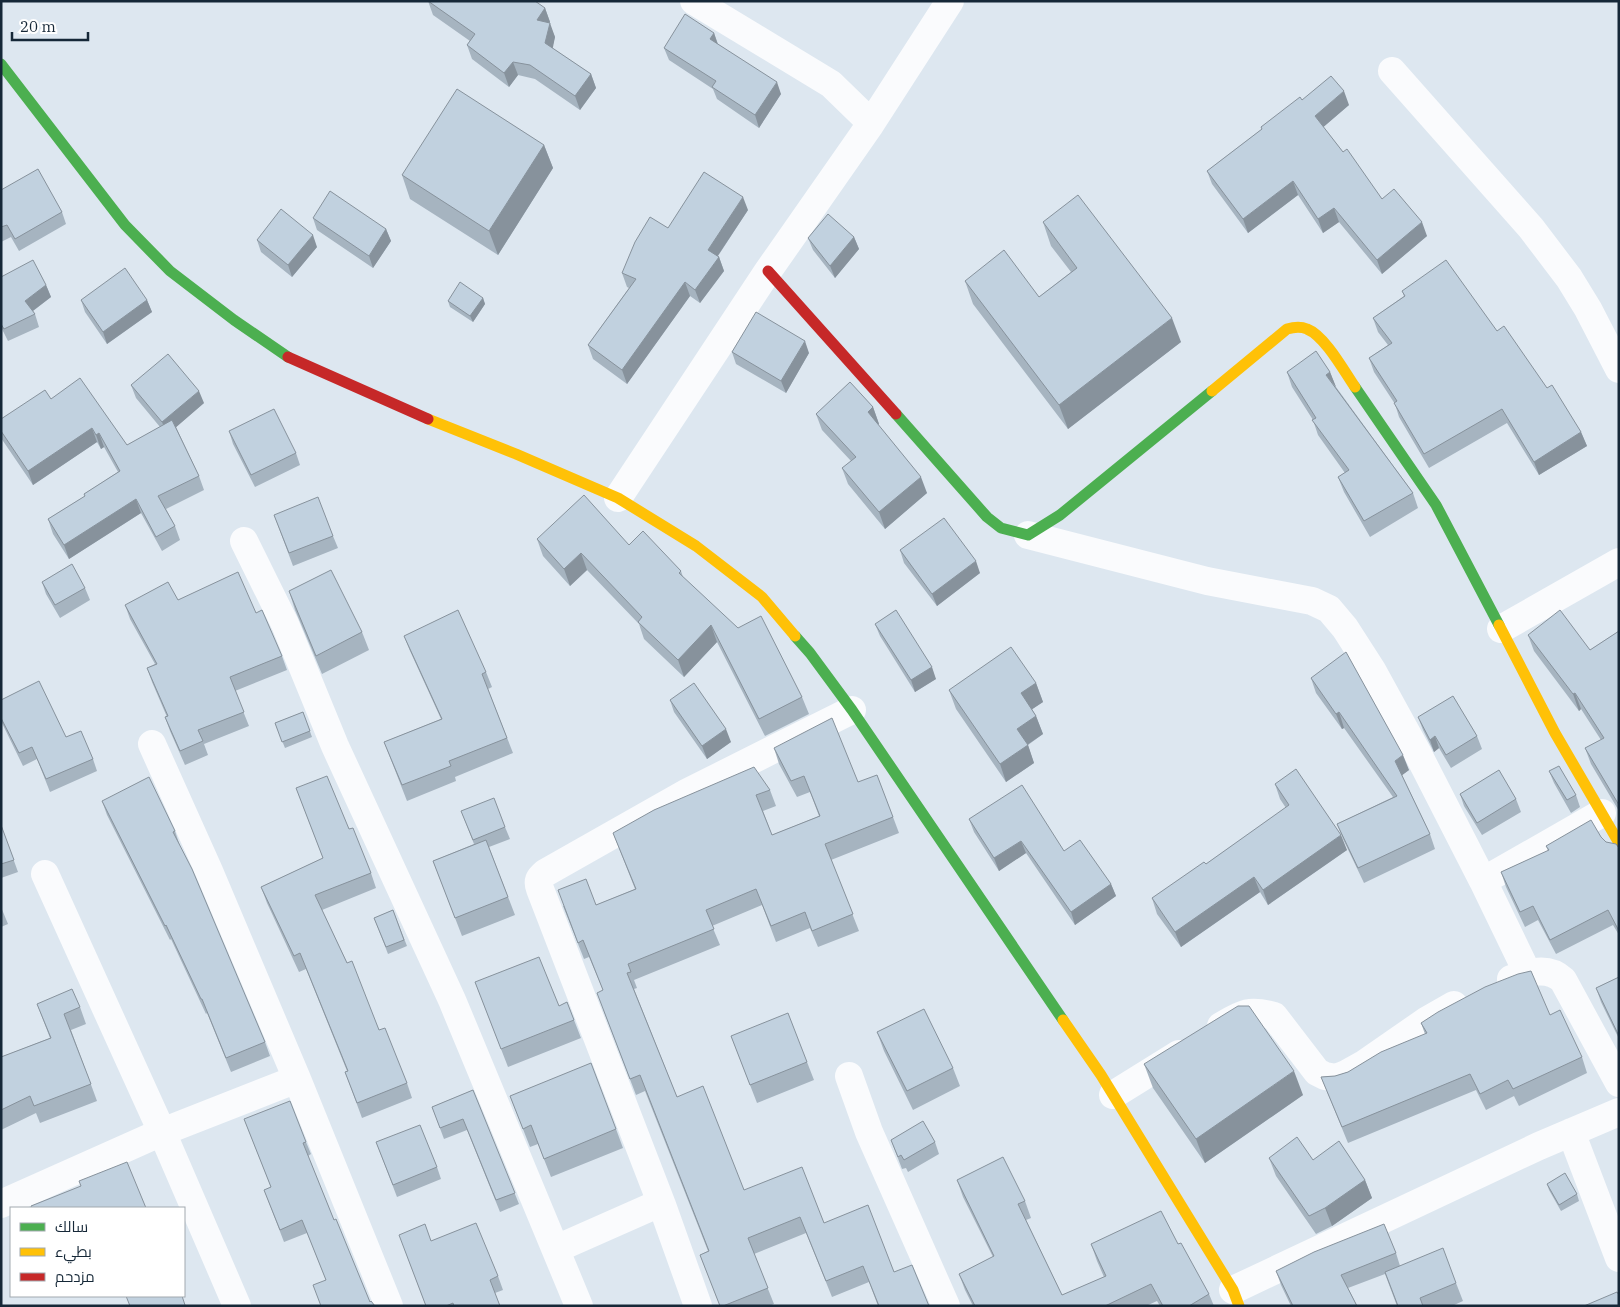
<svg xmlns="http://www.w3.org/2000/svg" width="1620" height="1307" viewBox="0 0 1620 1307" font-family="'IBM Plex Serif',Cairo,serif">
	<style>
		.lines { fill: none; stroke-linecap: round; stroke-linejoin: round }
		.street { stroke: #fafbfd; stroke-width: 28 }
		.fast { stroke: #4caf50; stroke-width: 11 }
		.slow { stroke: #ffc107; stroke-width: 11 }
		.jam { stroke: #c62828; stroke-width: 11 }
		.wall { fill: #a6b4c0 }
		.shaded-wall { fill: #87929c }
		.building { fill: #c1d1df; stroke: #87929c }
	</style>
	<rect width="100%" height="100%" fill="#dde7f0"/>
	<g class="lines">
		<path class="street" d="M 694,1 L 831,84 L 866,118 L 870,125
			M 1392,71 L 1531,228 L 1569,278 L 1588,309 L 1619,369
			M 618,498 L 768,271 L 870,125 L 950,1
			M 1028,535 L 1207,581 L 1312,601 L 1329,609 L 1345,628 L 1372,670 L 1417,752 L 1483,881 L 1527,972
			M 244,541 L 285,624 L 335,746 L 452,1000 L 579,1306
			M 1501,629 L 1619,562
			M 152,744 L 209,871 L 297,1079
			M 45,874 L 162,1132 L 237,1306
			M 1483,881 L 1602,813
			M 1511,979 C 1529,972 1548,966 1563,980 L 1619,1083
			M 1221,1026 C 1243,1013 1249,1009 1274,1016 L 1317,1072 L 1325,1076 L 1336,1078 L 1346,1074 L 1364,1064 L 1426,1021 L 1454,1005
			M 849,1076 L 869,1132 L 946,1306
			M 1113,1095 L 1179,1054
			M 1571,1132 L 1619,1258
			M 1,1204 L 162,1132 L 297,1079 L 389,1306
			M 662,1205 L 698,1306
			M 556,1249 L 651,1207 L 662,1205 L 540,889 C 537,881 539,878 545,873 L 688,792 L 852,710
			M 1233,1290 L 1539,1146 L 1619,1112"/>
		<path class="fast" d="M 1,64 L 125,225 L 170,271 L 234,320 L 288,357
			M 1355,387 L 1436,505 L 1499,625
			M 896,414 L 987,517 L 1001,528 L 1028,535 L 1060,515 L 1212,391
			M 795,636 L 810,653 L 852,710 L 1063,1020"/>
		<path class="slow" d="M 1212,391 L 1287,329 C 1294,327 1300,326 1307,329 C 1325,336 1344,371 1355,387
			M 428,419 L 516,454 L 618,498 L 696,546 L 762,597 L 795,636
			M 1499,625 L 1555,733 L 1619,843
			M 1063,1020 L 1101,1075 L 1233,1290 L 1239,1306"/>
		<path class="jam" d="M 768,271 L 896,414
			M 288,357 L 428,419"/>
	</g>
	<path class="wall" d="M 428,1 L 545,8 L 550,22 L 549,23 L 555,37 L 552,48 L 591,74 L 596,88 L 580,110 L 535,79 L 518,75 L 509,87 L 472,59 L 467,45 L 470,41 L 433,15 Z
		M 714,33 L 718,44 L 781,94 L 759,128 L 717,99 L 713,89 L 669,60 L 664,48 Z
		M 1302,100 L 1349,105 L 1323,127 L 1343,152 L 1382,199 L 1427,236 L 1382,274 L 1339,222 L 1323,233 L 1298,195 L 1248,233 L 1212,184 L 1207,171 L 1262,129 L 1261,127 Z
		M 544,145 L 553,168 L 498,255 L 410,199 L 402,175 Z
		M 1,190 L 62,212 L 66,224 L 19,251 L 11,237 L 1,242 Z
		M 748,210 L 718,256 L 719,257 L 724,271 L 700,303 L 690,296 L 627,384 L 593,359 L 588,345 L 629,288 L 627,287 L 622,273 L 668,228 Z
		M 313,218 L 386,229 L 391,241 L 373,268 L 317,230 Z
		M 1043,222 L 1181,342 L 1068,429 L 973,304 L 965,281 L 1039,297 L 1071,272 L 1051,246 Z
		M 854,237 L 859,249 L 835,278 L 813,250 L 808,238 Z
		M 257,240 L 317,247 L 292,277 L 261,252 Z
		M 1,277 L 46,285 L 51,297 L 33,311 L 35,314 L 39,327 L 8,341 L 1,327 Z
		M 1402,291 L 1497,331 L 1547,388 L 1581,432 L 1587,446 L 1539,475 L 1507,423 L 1429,468 L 1399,417 L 1395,404 L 1374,372 L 1369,358 L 1388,345 L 1378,332 L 1373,318 L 1404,296 Z
		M 483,298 L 485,304 L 473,322 L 450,307 L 448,301 Z
		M 81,300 L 147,300 L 152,312 L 107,344 L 85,312 Z
		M 732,352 L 809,353 L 786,393 L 736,364 Z
		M 1287,372 L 1330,372 L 1336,387 L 1413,493 L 1418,508 L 1370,537 L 1344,492 L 1338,477 L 1345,473 L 1318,435 L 1313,420 L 1292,387 Z
		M 131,385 L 204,403 L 176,427 L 199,476 L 204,490 L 166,509 L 175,526 L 180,540 L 162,551 L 141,513 L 69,559 L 53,534 L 48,519 L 85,496 L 84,494 L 118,472 L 104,447 L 101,449 L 97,442 L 33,485 L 1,438 L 1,419 L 51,399 L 127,445 L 160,427 L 136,398 Z
		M 873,407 L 879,424 L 878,425 L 927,493 L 885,529 L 848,484 L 842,468 L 851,461 L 822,430 L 816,414 Z
		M 229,431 L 296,453 L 300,465 L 255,487 L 233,444 Z
		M 274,515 L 333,536 L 338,548 L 293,566 Z
		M 537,539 L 629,545 L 681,571 L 683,577 L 802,697 L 809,714 L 765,736 L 717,642 L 684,677 L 644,639 L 639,624 L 587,570 L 570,586 L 543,556 Z
		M 900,550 L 980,573 L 937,606 L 904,563 Z
		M 42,582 L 85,588 L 90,600 L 60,618 L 46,594 Z
		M 289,591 L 362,632 L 369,650 L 322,674 L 295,610 Z
		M 178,600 L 256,613 L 282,656 L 287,670 L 235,691 L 249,726 L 204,744 L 208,755 L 185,765 L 170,731 L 165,717 L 167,717 L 152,682 L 147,668 L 155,664 L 130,619 L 125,605 Z
		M 875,624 L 936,679 L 915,692 L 880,636 Z
		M 1619,631 L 1619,811 L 1591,764 L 1585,748 L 1601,740 L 1581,709 L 1579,711 L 1534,651 L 1528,635 L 1590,650 Z
		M 404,636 L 486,672 L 492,687 L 488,689 L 513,753 L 455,777 L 456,781 L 407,801 L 384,742 L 441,719 L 410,651 Z
		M 1311,678 L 1409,770 L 1402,775 L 1430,834 L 1435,849 L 1364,883 L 1343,839 L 1337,824 L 1393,797 L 1344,728 L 1342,729 L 1316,693 Z
		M 1036,683 L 1043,702 L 1032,709 L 1036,716 L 1043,734 L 1028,745 L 1034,763 L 1006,782 L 956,709 L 949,690 Z
		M 1,700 L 66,737 L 93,759 L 97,771 L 50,792 L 37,759 L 23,766 L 1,721 Z
		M 670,700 L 731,742 L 707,759 L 674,712 Z
		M 303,712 L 312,737 L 285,748 L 275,723 Z
		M 1418,717 L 1477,736 L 1482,749 L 1451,768 L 1439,748 L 1434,752 L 1423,730 Z
		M 774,748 L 858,782 L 893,817 L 899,833 L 831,860 L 859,931 L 818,947 L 810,928 L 776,942 L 762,905 L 712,926 L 720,945 L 634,980 L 637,988 L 634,989 L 677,1097 L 744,1190 L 824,1223 L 894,1272 L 929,1306 L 878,1306 L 869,1282 L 832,1297 L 806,1233 L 754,1254 L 774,1304 L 769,1306 L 720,1306 L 700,1255 L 708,1251 L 645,1091 L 636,1095 L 603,1009 L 603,990 L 589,957 L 584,959 L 563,906 L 596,905 L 635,889 L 613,833 L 770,790 L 776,806 L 763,811 L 772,835 L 819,816 L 810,792 L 797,797 L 779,764 Z
		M 1549,771 L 1576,795 L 1580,807 L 1571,813 L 1554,783 Z
		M 1275,784 L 1347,850 L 1268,905 L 1260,892 L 1181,947 L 1157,914 L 1152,898 L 1206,864 L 1286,808 L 1280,799 Z
		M 296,788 L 349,829 L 371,873 L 376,888 L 322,910 L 379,1030 L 407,1083 L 412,1098 L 362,1118 L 345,1072 L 347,1071 L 306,969 L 299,972 L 267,903 L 261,887 L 323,858 Z
		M 1460,794 L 1516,799 L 1521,812 L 1482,835 L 1464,806 Z
		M 102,801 L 175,831 L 180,846 L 265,1042 L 270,1056 L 231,1072 L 207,1013 L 206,1014 L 171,939 L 170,940 L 107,815 Z
		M 461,811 L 505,827 L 510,839 L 489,847 L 515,915 L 462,936 L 433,861 L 474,844 Z
		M 969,819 L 1064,851 L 1111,884 L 1116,896 L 1075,925 L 1026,853 L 999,871 L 974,832 Z
		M 1,825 L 18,872 L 1,878 Z
		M 1601,837 L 1606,842 L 1619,848 L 1619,935 L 1613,925 L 1556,954 L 1538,920 L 1525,927 L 1506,887 L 1501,872 L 1548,851 L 1546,846 Z
		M 1,907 L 8,924 L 1,927 Z
		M 393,910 L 407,946 L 388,954 L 374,918 Z
		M 1619,977 L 1619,1039 L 1601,1002 L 1596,988 Z
		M 475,982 L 559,1006 L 567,1002 L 581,1038 L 508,1067 Z
		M 37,1004 L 80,1007 L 86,1024 L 71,1030 L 97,1101 L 40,1123 L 36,1113 L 1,1130 L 1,1057 L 50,1038 Z
		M 1550,1015 L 1582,1057 L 1587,1073 L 1519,1106 L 1514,1096 L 1486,1110 L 1476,1090 L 1348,1143 L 1321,1077 L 1335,1076 L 1348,1072 L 1425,1034 L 1421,1023 Z
		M 877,1032 L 953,1068 L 960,1086 L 913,1110 L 884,1051 Z
		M 731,1036 L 807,1062 L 814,1080 L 757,1103 Z
		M 1144,1064 L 1303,1095 L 1205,1163 L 1153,1088 Z
		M 473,1090 L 519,1204 L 500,1212 L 467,1130 L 444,1139 L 432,1107 Z
		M 510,1096 L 616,1129 L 623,1148 L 551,1177 L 538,1144 L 530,1147 Z
		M 244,1119 L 306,1142 L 311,1154 L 308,1156 L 334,1220 L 370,1302 L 375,1306 L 326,1280 L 307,1233 L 284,1242 L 264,1190 L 271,1187 Z
		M 891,1140 L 935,1142 L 939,1154 L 908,1172 L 906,1168 L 902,1169 Z
		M 376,1142 L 437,1167 L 441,1179 L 397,1197 Z
		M 1269,1158 L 1313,1160 L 1365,1180 L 1372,1198 L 1332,1226 L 1316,1234 L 1276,1176 Z
		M 957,1180 L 1025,1201 L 1031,1218 L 1026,1220 L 1062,1295 L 1104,1277 L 1097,1261 L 1091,1244 L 1178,1244 L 1209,1294 L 1214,1306 L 1160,1306 L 1157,1301 L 1146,1306 L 973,1306 L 965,1290 L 959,1274 L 993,1257 L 963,1197 Z
		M 1547,1184 L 1577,1194 L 1579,1201 L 1561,1211 L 1549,1190 Z
		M 431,1241 L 498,1276 L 503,1290 L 495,1293 L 500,1306 L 426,1306 L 404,1248 Z
		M 1396,1253 L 1400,1266 L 1456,1283 L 1463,1301 L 1452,1306 L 1397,1306 L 1385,1274 L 1348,1288 L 1357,1306 L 1291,1306 L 1281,1285 L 1276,1271 Z"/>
	<path class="shaded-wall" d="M 545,8 L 550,22 L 542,34 L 537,20 Z
		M 550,23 L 555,37 L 551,57 L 545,43 Z
		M 714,33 L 718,45 L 710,39 Z
		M 513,62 L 518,75 L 509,87 L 504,73 Z
		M 591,74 L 596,88 L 580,110 L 575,96 Z
		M 777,82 L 781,94 L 759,128 L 755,115 Z
		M 1344,91 L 1349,105 L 1320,130 L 1315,116 Z
		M 544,145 L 553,168 L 498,255 L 489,231 Z
		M 1293,181 L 1298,195 L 1248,233 L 1243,219 Z
		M 743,197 L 748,210 L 713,263 L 708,250 Z
		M 1334,208 L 1339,222 L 1323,233 L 1318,219 Z
		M 1422,222 L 1427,236 L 1382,274 L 1377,260 Z
		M 386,229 L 391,241 L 373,268 L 369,256 Z
		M 313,235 L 317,247 L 292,277 L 288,265 Z
		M 854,237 L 859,249 L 835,278 L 830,266 Z
		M 719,257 L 724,271 L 700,303 L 695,290 Z
		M 685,282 L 690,296 L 627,384 L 622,370 Z
		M 46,285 L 51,297 L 30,313 L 25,301 Z
		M 483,298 L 485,304 L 473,322 L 470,316 Z
		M 147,300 L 152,312 L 107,344 L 103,332 Z
		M 1172,318 L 1181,342 L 1068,429 L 1059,405 Z
		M 805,341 L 809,353 L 786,393 L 781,381 Z
		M 1330,372 L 1336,387 L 1326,375 Z
		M 199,391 L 204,403 L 167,435 L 162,422 Z
		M 873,407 L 879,424 L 874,428 L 868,412 Z
		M 92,428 L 97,442 L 33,485 L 28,471 Z
		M 1581,432 L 1587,446 L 1539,475 L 1534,462 Z
		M 99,433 L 104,447 L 101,449 L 96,435 Z
		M 921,477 L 927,493 L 885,529 L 879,512 Z
		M 136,499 L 141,513 L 69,559 L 64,545 Z
		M 581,553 L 587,570 L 570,586 L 564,569 Z
		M 976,561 L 980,573 L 937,606 L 932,594 Z
		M 711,625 L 717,642 L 684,677 L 678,660 Z
		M 932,667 L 936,679 L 915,692 L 911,680 Z
		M 1036,683 L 1043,702 L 1028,712 L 1021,693 Z
		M 1575,693 L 1581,709 L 1579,711 L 1573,694 Z
		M 1339,712 L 1344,728 L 1342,729 L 1336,714 Z
		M 1036,716 L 1043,734 L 1024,747 L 1017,729 Z
		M 726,729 L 731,742 L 707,759 L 702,746 Z
		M 1435,736 L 1439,748 L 1434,752 L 1430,740 Z
		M 1028,745 L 1034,763 L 1006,782 L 1000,764 Z
		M 1403,755 L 1409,770 L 1401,776 L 1395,761 Z
		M 1341,835 L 1347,850 L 1268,905 L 1263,890 Z
		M 1021,841 L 1026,853 L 999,871 L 994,858 Z
		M 1254,877 L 1260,892 L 1181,947 L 1175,932 Z
		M 1111,884 L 1116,896 L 1075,925 L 1071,912 Z
		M 1294,1071 L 1303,1095 L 1205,1163 L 1196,1139 Z
		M 1365,1180 L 1372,1198 L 1332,1226 L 1325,1208 Z"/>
	<path class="building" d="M 428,1 L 535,1 L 545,8 L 537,20 L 550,23 L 545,43 L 591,74 L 575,96 L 530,65 L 513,62 L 504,73 L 467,45 L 475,34 Z
		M 685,14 L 714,33 L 710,39 L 777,82 L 755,115 L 712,87 L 716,81 L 664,48 Z
		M 1331,76 L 1344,91 L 1315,116 L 1343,152 L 1347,149 L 1382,199 L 1394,189 L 1422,222 L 1377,260 L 1334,208 L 1318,219 L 1293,181 L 1243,219 L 1207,171 L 1262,129 L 1261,127 L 1300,97 L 1302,100 Z
		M 457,89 L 544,145 L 489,231 L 402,175 Z
		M 38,169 L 62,212 L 15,239 L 7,225 L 1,227 L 1,190 Z
		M 704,172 L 743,197 L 708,250 L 719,257 L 695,290 L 685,282 L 622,370 L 588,345 L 636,279 L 622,273 L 635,242 L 650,217 L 668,228 Z
		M 330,191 L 386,229 L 369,256 L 313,218 Z
		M 1078,195 L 1172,318 L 1059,405 L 965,281 L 1004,250 L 1039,297 L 1077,268 L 1043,222 Z
		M 281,209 L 313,235 L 288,265 L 257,240 Z
		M 828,214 L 854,237 L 830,266 L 808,238 Z
		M 33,260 L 46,285 L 25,301 L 35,314 L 4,329 L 1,324 L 1,277 Z
		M 1446,260 L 1497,331 L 1504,326 L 1547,388 L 1552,385 L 1581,432 L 1534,462 L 1502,409 L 1424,454 L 1394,403 L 1397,401 L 1369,358 L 1392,343 L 1373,318 L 1405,296 L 1402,291 Z
		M 125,268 L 147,300 L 103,332 L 81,300 Z
		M 460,282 L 483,298 L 470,316 L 448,301 Z
		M 756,312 L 805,341 L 781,381 L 732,352 Z
		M 1316,351 L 1330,372 L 1326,375 L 1413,493 L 1364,521 L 1338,477 L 1349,470 L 1312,420 L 1316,418 L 1287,372 Z
		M 168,354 L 199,391 L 162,422 L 131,385 Z
		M 80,378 L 127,445 L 172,420 L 199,476 L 158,496 L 175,526 L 156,537 L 136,499 L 64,545 L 48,519 L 85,496 L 84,494 L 120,471 L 99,433 L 96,435 L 92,428 L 28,471 L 1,431 L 1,419 L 45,390 L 51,399 Z
		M 850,382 L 873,407 L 868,412 L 921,477 L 879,512 L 842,468 L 856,457 L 816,414 Z
		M 274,409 L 296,453 L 251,475 L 229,431 Z
		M 584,495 L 629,545 L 643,531 L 681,571 L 679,573 L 738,628 L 761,616 L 802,697 L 759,719 L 711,625 L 678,660 L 638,622 L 642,617 L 581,553 L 564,569 L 537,539 Z
		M 318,497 L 333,536 L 289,553 L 274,515 Z
		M 944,518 L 976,561 L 932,594 L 900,550 Z
		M 72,564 L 85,588 L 55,605 L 42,582 Z
		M 331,570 L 362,632 L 316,656 L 289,591 Z
		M 238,572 L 256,613 L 262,610 L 282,656 L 230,677 L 244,712 L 198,730 L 203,741 L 180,751 L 165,717 L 168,716 L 147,668 L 157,664 L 125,605 L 168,582 L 178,600 Z
		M 458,610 L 486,672 L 482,674 L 507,738 L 449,761 L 451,766 L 402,785 L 384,742 L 442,719 L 404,636 Z
		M 896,610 L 932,667 L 911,680 L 875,624 Z
		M 1560,610 L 1590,650 L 1619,631 L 1619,805 L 1585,748 L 1604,738 L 1575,693 L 1573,694 L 1528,635 Z
		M 1011,647 L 1036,683 L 1021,693 L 1036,716 L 1017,729 L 1028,745 L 1000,764 L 949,690 Z
		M 1346,652 L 1403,755 L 1395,761 L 1430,834 L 1358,868 L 1337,824 L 1397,796 L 1339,712 L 1336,714 L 1311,678 Z
		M 39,681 L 66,737 L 81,731 L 93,759 L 46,779 L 32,747 L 19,753 L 1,718 L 1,700 Z
		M 694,683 L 726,729 L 702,746 L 670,700 Z
		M 1453,696 L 1477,736 L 1446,755 L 1435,736 L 1430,740 L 1418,717 Z
		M 303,712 L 310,731 L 282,742 L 275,723 Z
		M 832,718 L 858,782 L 877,775 L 893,817 L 825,844 L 853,914 L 812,931 L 805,912 L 771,926 L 756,889 L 706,910 L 714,929 L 628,964 L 631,972 L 627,973 L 677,1097 L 703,1086 L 744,1190 L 802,1167 L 824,1223 L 868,1205 L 894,1272 L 912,1265 L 929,1306 L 879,1306 L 863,1266 L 826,1281 L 800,1217 L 748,1238 L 768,1288 L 723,1306 L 720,1306 L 700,1255 L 709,1251 L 640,1075 L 630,1079 L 597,993 L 603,990 L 583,940 L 578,943 L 558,890 L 586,879 L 596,905 L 636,889 L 613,833 L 654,810 L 754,767 L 770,790 L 756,795 L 772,835 L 820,816 L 804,776 L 791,781 L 774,748 Z
		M 1559,766 L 1576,795 L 1567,800 L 1549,771 Z
		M 1296,769 L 1341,835 L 1263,890 L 1254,877 L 1175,932 L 1152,898 L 1204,862 L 1206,864 L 1289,805 L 1275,784 Z
		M 1499,770 L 1516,799 L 1477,823 L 1460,794 Z
		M 327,776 L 349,829 L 353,828 L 371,873 L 315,895 L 347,963 L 352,961 L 379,1030 L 385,1028 L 407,1083 L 357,1103 L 345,1072 L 348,1071 L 300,953 L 294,956 L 261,887 L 323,858 L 296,788 Z
		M 149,777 L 175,831 L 173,832 L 192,869 L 265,1042 L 226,1058 L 202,999 L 201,999 L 166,925 L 165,926 L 102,801 Z
		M 1022,785 L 1064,851 L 1080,840 L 1111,884 L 1071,912 L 1021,841 L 994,858 L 969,819 Z
		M 494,798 L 505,827 L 473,840 L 461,811 Z
		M 1591,820 L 1601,837 L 1606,842 L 1616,844 L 1619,848 L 1619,931 L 1608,910 L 1550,940 L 1533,906 L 1520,912 L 1501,872 L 1549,850 L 1546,846 Z
		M 1,825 L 14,860 L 1,864 Z
		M 486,840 L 508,897 L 455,918 L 433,861 Z
		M 393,910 L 404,940 L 386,947 L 374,918 Z
		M 539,957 L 559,1006 L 567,1002 L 574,1020 L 501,1049 L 475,982 Z
		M 1531,971 L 1550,1015 L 1560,1010 L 1582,1057 L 1513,1089 L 1508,1080 L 1480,1094 L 1470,1074 L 1342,1127 L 1321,1077 L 1335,1076 L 1348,1072 L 1381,1052 L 1427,1033 L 1421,1023 L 1438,1012 L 1485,987 L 1518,974 Z
		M 1619,977 L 1619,1036 L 1596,988 Z
		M 72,989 L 80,1007 L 64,1014 L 91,1084 L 34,1106 L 30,1096 L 1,1110 L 1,1057 L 51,1038 L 37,1004 Z
		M 1238,1006 L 1249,1006 L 1294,1071 L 1196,1139 L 1144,1064 Z
		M 924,1009 L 953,1068 L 907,1091 L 877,1032 Z
		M 788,1013 L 807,1062 L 750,1085 L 731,1036 Z
		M 591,1063 L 616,1129 L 544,1159 L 531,1125 L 523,1129 L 510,1096 Z
		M 473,1090 L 515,1193 L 496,1200 L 463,1119 L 440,1128 L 432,1107 Z
		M 290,1101 L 306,1142 L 303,1143 L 334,1220 L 336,1219 L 370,1302 L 371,1301 L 375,1306 L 321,1306 L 313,1285 L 326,1280 L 302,1220 L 280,1230 L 264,1190 L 271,1187 L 244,1119 Z
		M 923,1121 L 935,1142 L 904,1160 L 901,1155 L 898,1157 L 891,1140 Z
		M 420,1125 L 437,1167 L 393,1185 L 376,1142 Z
		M 1297,1137 L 1313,1160 L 1339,1141 L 1365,1180 L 1325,1208 L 1309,1216 L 1269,1158 Z
		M 1003,1157 L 1025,1201 L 1018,1204 L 1062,1295 L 1106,1276 L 1091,1244 L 1161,1211 L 1178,1244 L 1181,1243 L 1209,1294 L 1189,1306 L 1163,1306 L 1151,1284 L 1105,1306 L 975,1306 L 959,1274 L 994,1256 L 957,1180 Z
		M 127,1162 L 146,1208 L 32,1208 L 31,1206 L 81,1186 L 79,1181 Z
		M 1565,1173 L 1577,1194 L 1559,1205 L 1547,1184 Z
		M 476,1223 L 498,1276 L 490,1280 L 500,1306 L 454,1306 L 453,1303 L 446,1306 L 426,1306 L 399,1235 L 425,1224 L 431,1241 Z
		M 1384,1224 L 1396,1253 L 1341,1275 L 1357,1306 L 1293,1306 L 1276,1271 L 1314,1252 Z
		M 1443,1248 L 1456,1283 L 1420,1298 L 1423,1306 L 1398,1306 L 1385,1272 Z
		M 1617,1292 L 1619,1295 L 1619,1306 L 1584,1306 Z
		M 126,1296 L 182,1296 L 185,1305 L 184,1306 L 130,1306 Z"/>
	<rect width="1620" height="1307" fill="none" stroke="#162838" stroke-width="5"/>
	<rect x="10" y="1207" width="175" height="90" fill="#ffffff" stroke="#a2a9af"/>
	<rect x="20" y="1223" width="25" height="8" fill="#4caf50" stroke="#a2a9af"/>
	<text x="55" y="1232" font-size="15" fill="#162838">سالك</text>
	<rect x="20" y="1248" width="25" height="8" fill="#ffc107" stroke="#a2a9af"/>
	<text x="55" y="1257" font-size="15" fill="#162838">بطيء</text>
	<rect x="20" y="1273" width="25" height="8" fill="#c62828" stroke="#a2a9af"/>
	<text x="55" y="1282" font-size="15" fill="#162838">مزدحم</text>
	<path d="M12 32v8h76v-8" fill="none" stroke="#162838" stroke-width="2.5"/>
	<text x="20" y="32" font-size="15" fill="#162838" stroke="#ffffff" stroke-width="4" paint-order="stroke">20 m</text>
</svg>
